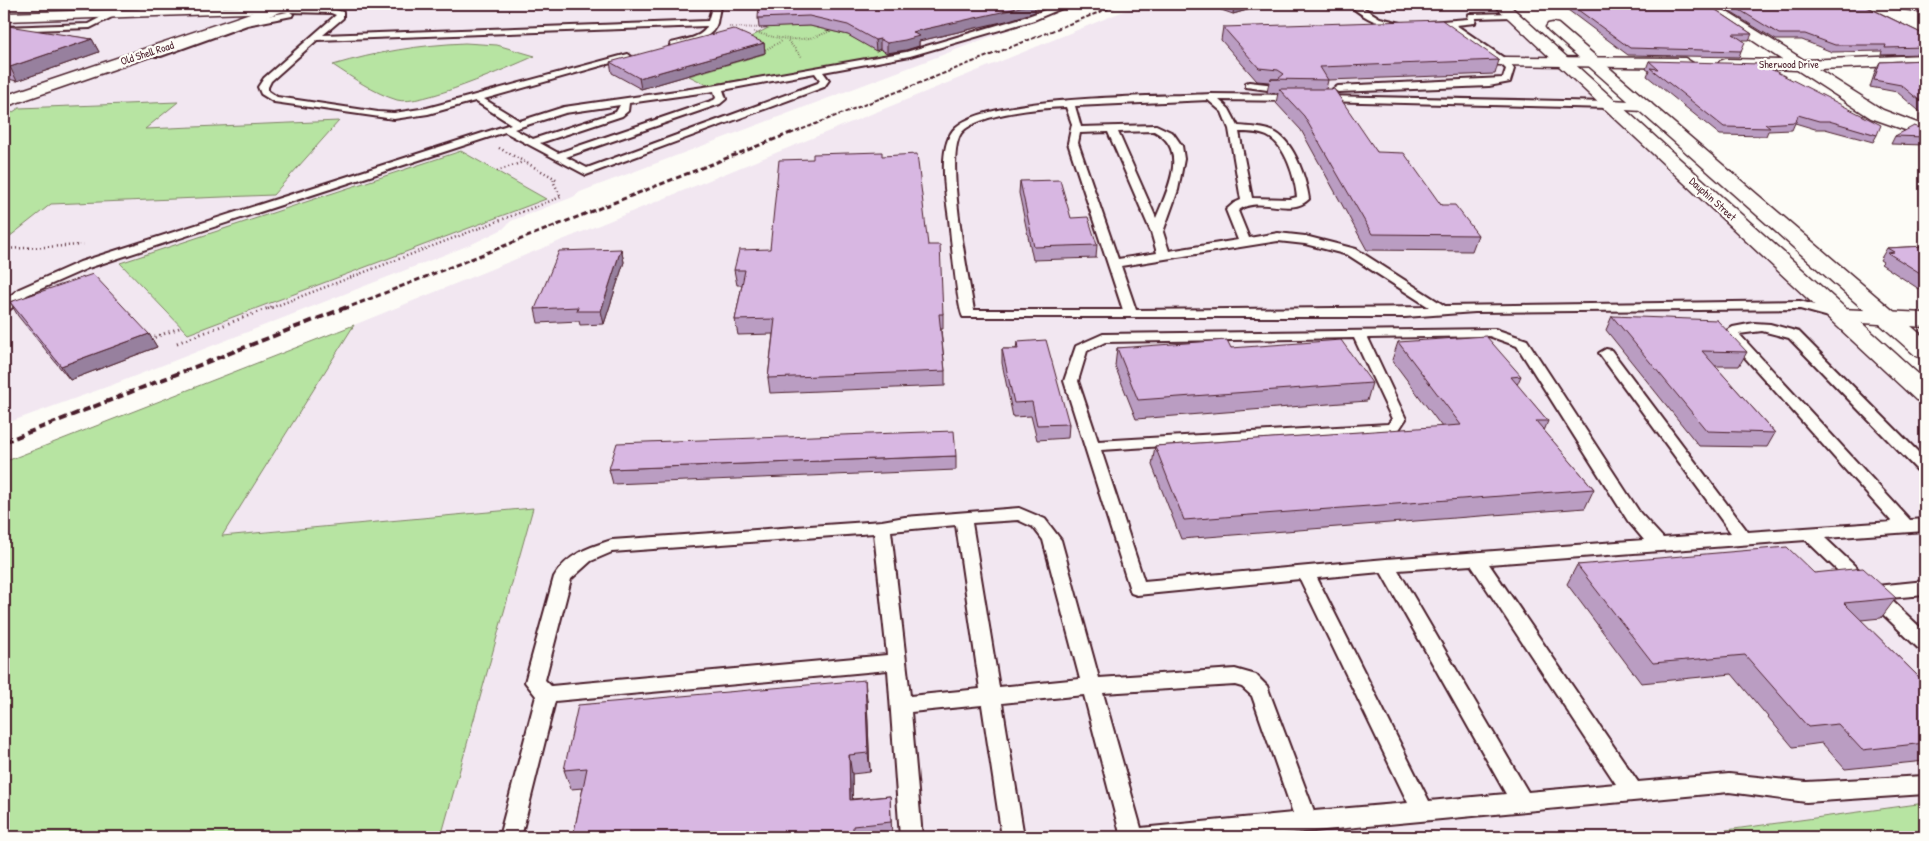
<svg xmlns="http://www.w3.org/2000/svg" width="1929" height="841" viewBox="0 0 1929 841" font-family="'Patrick Hand',sans-serif">
	<style>
		.built { fill: #f2e7f1 }
		.green { fill: #b7e4a2; stroke: #808266 }
		.lines { fill: none; stroke-linecap: round; stroke-linejoin: round }
		.service-casing { stroke: #4a1f2b; stroke-width: 4 }
		.minor-casing { stroke: #4a1f2b; stroke-width: 3 }
		.tertiary-casing { stroke: #4a1f2b; stroke-width: 3 }
		.secondary-casing { stroke: #4a1f2b; stroke-width: 3 }
		.path-far3 { stroke: #4a1f2b; stroke-width: 2; stroke-dasharray: 0.5 2; stroke-linecap: butt }
		.path-far2 { stroke: #4a1f2b; stroke-width: 2.5; stroke-dasharray: 1 3; stroke-linecap: butt }
		.path-far1 { stroke: #4a1f2b; stroke-width: 3; stroke-dasharray: 1 4; stroke-linecap: butt }
		.path { stroke: #4a1f2b; stroke-width: 4.5; stroke-dasharray: 2 5; stroke-linecap: butt }
		.service { fill: #fdfcf7; fill-rule: evenodd }
		.minor { fill: #fdfcf7; fill-rule: evenodd }
		.tertiary { fill: #fdfcf7; fill-rule: evenodd }
		.secondary { fill: #fdfcf7; fill-rule: evenodd }
		.rail-far2 { stroke: #4a1f2b; stroke-width: 2; stroke-dasharray: 4.5 2; stroke-linecap: butt }
		.rail-far1 { stroke: #4a1f2b; stroke-width: 3; stroke-dasharray: 5.5 3; stroke-linecap: butt }
		.rail { stroke: #4a1f2b; stroke-width: 4; stroke-dasharray: 8 4; stroke-linecap: butt }
		.wall { fill: #ba9dc2; stroke: #4a1f2b }
		.shaded-wall { fill: #97809e; stroke: #4a1f2b }
		.building { fill: #d8b7e2; stroke: #4a1f2b }
		.labels { text-anchor: middle; dominant-baseline: central; stroke-width: 4.5; stroke-linejoin: round; paint-order: stroke }
		.far-street-label { font-size: 11px; fill: #4a1f2b; stroke: #fdfcf7 }
	</style>
	<rect width="100%" height="100%" fill="#fdfcf7"/>
	<filter id="ink" filterUnits="userSpaceOnUse"><feTurbulence type="fractalNoise" baseFrequency=".02" numOctaves="2"/><feDisplacementMap in="SourceGraphic" scale="10" xChannelSelector="R" yChannelSelector="G"/><feConvolveMatrix kernelMatrix="1 2 1 2 8 2 1 2 1" color-interpolation-filters="sRGB"/></filter>
	<g filter="url(#ink)">
		<path class="built" d="M 93,4 L 288,4 L 4,99 L 4,15 L 8,13 L 81,11 Z
			M 301,4 L 1077,4 L 580,192 L 573,197 L 511,221 L 503,229 L 472,244 L 112,385 L 4,424 L 4,106 L 82,78 L 200,43 L 265,20 L 275,14 Z
			M 1141,4 L 1510,4 L 1925,391 L 1925,803 L 1674,837 L 441,837 L 533,508 L 221,536 L 354,325 Z"/>
		<path class="green" d="M 810,26 L 848,35 L 876,50 L 880,49 L 888,54 L 852,62 L 707,85 L 689,76 L 764,54 L 741,42 L 770,27 Z
			M 465,43 L 497,45 L 535,56 C 510,67 419,107 397,100 C 374,93 353,78 333,65 C 377,52 419,45 465,43 Z
			M 178,102 L 145,129 L 339,121 L 273,195 L 51,204 L 4,241 L 4,118 L 19,108 Z
			M 461,151 L 546,199 L 188,334 L 120,263 Z
			M 354,325 L 222,536 L 533,508 L 441,837 L 4,837 L 4,462 Z
			M 1925,803 L 1925,837 L 1675,837 Z"/>
		<g class="lines">
			<g class="service-casing">
				<path id="service" d="M 148,4 L 157,4 L 143,14 L 137,14 L 137,10 Z
					M 713,4 L 721,4 C 719,10 718,18 717,23 C 712,40 689,43 674,47 L 670,45 L 671,43 C 682,40 703,38 707,26 L 317,40 L 271,81 L 268,87 L 268,91 L 277,97 L 378,112 L 394,113 L 427,108 L 628,54 L 632,57 L 484,99 L 520,121 L 564,107 L 718,85 L 906,52 L 1028,16 L 1062,4 L 1072,4 L 1034,20 L 910,56 L 823,72 L 829,80 L 824,87 L 586,175 L 505,132 L 88,268 L 27,295 L 9,310 L 4,311 L 4,301 L 19,289 L 80,262 L 511,124 L 475,101 L 428,114 L 394,119 L 274,102 L 261,94 L 258,87 L 264,78 L 336,15 L 331,13 L 290,12 L 293,14 L 292,16 L 247,25 L 161,56 L 155,56 L 155,52 L 242,21 L 288,12 L 272,11 L 271,9 L 275,7 L 332,9 L 343,12 L 343,18 L 323,35 L 708,21 ZM 815,73 L 820,80 L 818,83 L 587,168 L 566,157 L 720,104 L 726,99 L 723,90 ZM 714,91 L 716,98 L 714,100 L 558,153 L 540,143 L 622,116 L 628,111 L 629,103 ZM 620,105 L 616,112 L 533,139 L 514,129 L 565,113 Z
					M 1349,4 L 1357,4 L 1380,18 L 1410,25 C 1396,35 1359,16 1349,4 Z
					M 113,11 L 120,13 L 90,28 L 4,31 L 4,27 L 88,24 Z
					M 1515,13 L 1515,17 L 1512,17 L 1476,18 L 1475,23 L 1456,25 L 1507,60 L 1514,69 L 1510,82 L 1489,86 L 1338,92 L 1333,89 L 1338,86 L 1503,78 L 1506,69 L 1501,64 L 1447,26 L 1429,26 L 1425,24 L 1429,22 L 1468,19 L 1469,14 L 1472,14 Z
					M 1249,82 L 1275,85 L 1280,88 L 1275,91 L 1246,87 L 1246,83 Z
					M 1210,94 L 1296,95 L 1301,98 L 1296,101 L 1219,100 L 1229,109 L 1238,126 C 1250,127 1265,127 1276,133 C 1295,144 1306,179 1309,199 C 1290,218 1257,194 1238,211 L 1249,238 L 1278,233 L 1305,236 L 1356,249 L 1445,306 L 1800,301 L 1845,313 L 1847,316 L 1840,320 L 1800,309 L 1475,312 L 1405,317 L 963,317 C 957,306 951,237 949,219 C 946,196 936,145 956,127 C 991,95 1158,97 1210,94 ZM 1208,100 L 1222,112 L 1229,129 L 1241,200 L 1234,203 L 1226,210 L 1238,240 L 1169,251 L 1163,232 L 1178,190 L 1184,159 L 1182,146 L 1173,133 L 1156,125 L 1081,127 L 1075,106 ZM 1066,107 L 1072,124 L 1068,143 L 1123,310 L 974,310 C 969,279 942,150 963,131 C 982,113 1041,108 1066,107 ZM 1154,131 C 1189,149 1168,189 1156,218 L 1118,132 ZM 1108,132 L 1151,232 L 1157,253 L 1118,259 L 1078,143 L 1080,133 ZM 1239,132 C 1248,132 1258,132 1267,136 C 1286,145 1295,178 1297,197 L 1289,199 L 1252,198 ZM 1278,241 L 1305,244 L 1348,255 L 1429,307 L 1136,310 L 1121,266 Z
					M 1322,96 L 1610,102 L 1615,105 L 1610,108 L 1319,101 L 1319,97 Z
					M 1754,323 L 1770,324 L 1799,332 L 1925,459 L 1925,473 L 1919,472 L 1789,338 L 1762,331 L 1739,334 L 1910,520 L 1925,519 L 1925,531 L 1825,538 L 1876,586 L 1925,581 L 1925,595 L 1889,598 L 1925,632 L 1925,650 L 1918,648 L 1806,540 L 1489,564 L 1638,782 L 1729,774 L 1806,782 L 1925,776 L 1925,794 L 1806,802 L 1729,792 L 1251,837 L 1121,837 L 1084,695 L 1002,703 L 1024,837 L 1002,837 L 982,705 L 911,712 L 922,837 L 900,837 L 888,670 L 555,701 L 521,837 L 499,837 L 536,696 L 525,682 L 554,577 C 566,555 589,547 612,540 L 882,521 L 905,517 L 1019,508 L 1045,519 L 1061,540 L 1099,678 L 1235,669 L 1256,675 L 1267,686 L 1314,811 L 1408,803 L 1300,579 L 1137,595 L 1131,593 L 1064,381 L 1076,346 L 1103,334 L 1495,329 L 1527,340 L 1640,513 L 1663,538 L 1731,533 L 1599,353 L 1606,349 L 1611,350 L 1748,532 L 1892,522 L 1723,333 L 1733,327 ZM 1489,336 L 1517,346 L 1628,521 L 1644,540 L 1386,559 L 1144,581 L 1101,450 L 1398,431 L 1406,419 L 1368,338 ZM 1354,338 L 1392,419 L 1388,424 L 1098,441 L 1078,381 L 1087,351 L 1105,342 ZM 1018,520 L 1033,527 L 1043,540 L 1080,679 L 999,687 L 972,523 ZM 956,525 L 980,689 L 910,696 L 891,531 ZM 874,533 L 887,655 L 551,686 L 545,680 L 571,579 L 591,561 L 612,552 ZM 1471,565 L 1616,784 L 1528,792 L 1398,570 ZM 1381,572 L 1506,794 L 1429,801 L 1317,578 ZM 1235,685 L 1242,687 L 1252,696 L 1293,813 L 1141,828 L 1103,693 Z"/>
			</g>
			<g class="minor-casing">
				<path id="minor" d="M 1698,4 L 1714,4 L 1804,60 L 1925,55 L 1925,65 L 1818,69 L 1883,110 L 1925,126 L 1925,137 L 1871,118 L 1797,70 L 1720,67 L 1718,64 L 1720,61 L 1726,59 L 1782,60 Z
					M 275,5 L 280,6 L 282,9 L 280,12 L 4,21 L 4,13 Z
					M 1504,57 L 1685,58 L 1693,63 L 1685,68 L 1498,65 L 1496,62 L 1498,59 Z
					M 1610,100 L 1650,102 L 1653,106 L 1650,110 L 1644,111 L 1604,109 L 1601,105 L 1604,101 Z
					M 1841,309 L 1925,313 L 1925,327 L 1832,321 L 1829,316 L 1832,311 Z"/>
			</g>
			<g class="tertiary-casing">
				<path id="tertiary" d="M 277,4 L 297,4 L 295,7 L 4,107 L 4,96 Z"/>
			</g>
			<g class="secondary-casing">
				<path id="secondary" d="M 1493,4 L 1508,4 L 1925,380 L 1925,402 L 1916,400 Z
					M 1553,23 L 1558,24 L 1925,338 L 1925,359 L 1916,356 L 1548,30 L 1546,27 L 1548,24 Z"/>
			</g>
			<path class="path-far3" d="M 373,6 L 445,4
				M 729,27 L 763,28
				M 754,32 C 782,40 805,44 832,30
				M 788,41 L 802,57
				M 761,52 L 782,41"/>
			<path class="path-far2" d="M 499,148 L 558,180
				M 497,171 L 523,162
				M 4,249 L 84,245
				M 268,309 L 561,197 L 553,181 L 554,178"/>
			<path class="path-far1" d="M 150,339 L 182,327
				M 177,343 L 271,307"/>
			<path class="path" d="M 1719,837 L 1773,834 L 1830,837"/>
			<use href="#service" class="service"/>
			<use href="#minor" class="minor"/>
			<use href="#tertiary" class="tertiary"/>
			<use href="#secondary" class="secondary"/>
			<path class="rail-far2" d="M 790,134 L 1120,4"/>
			<path class="rail-far1" d="M 344,309 L 793,132"/>
			<path class="rail" d="M 4,442 L 347,307"/>
		</g>
		<path class="wall" d="M 1204,4 L 1268,4 L 1233,14 Z
			M 1560,4 L 1707,4 L 1752,34 L 1749,40 L 1743,40 L 1741,51 L 1739,57 L 1628,55 Z
			M 1717,4 L 1925,4 L 1925,13 L 1864,5 L 1925,35 L 1925,54 L 1881,55 L 1882,51 L 1832,52 L 1802,40 L 1776,40 Z
			M 931,7 L 1035,8 L 1035,12 L 1006,21 L 919,41 L 919,46 L 906,50 L 887,53 L 880,49 L 876,51 L 848,35 L 810,26 L 759,28 L 758,18 Z
			M 4,27 L 92,39 L 99,52 L 17,81 L 4,78 Z
			M 1223,27 L 1499,60 L 1495,74 L 1328,80 L 1326,89 L 1377,152 L 1478,235 L 1472,251 L 1367,250 L 1301,130 L 1276,103 L 1278,93 L 1267,93 L 1269,82 L 1257,81 L 1221,40 Z
			M 764,43 L 765,53 L 641,89 L 612,73 L 610,62 Z
			M 1925,60 L 1925,116 L 1897,92 L 1870,87 L 1876,69 L 1880,62 Z
			M 1649,61 L 1877,135 L 1873,142 L 1825,129 L 1815,129 L 1795,123 L 1792,130 L 1768,131 L 1766,136 L 1720,135 L 1647,76 L 1649,71 L 1646,69 Z
			M 1925,129 L 1925,145 L 1891,144 L 1895,136 Z
			M 882,156 L 928,245 L 943,314 L 943,329 L 941,329 L 945,371 L 945,386 L 770,393 L 768,378 L 773,334 L 738,335 L 735,320 L 742,285 L 737,285 L 734,270 L 770,249 L 813,159 Z
			M 1020,181 L 1071,218 L 1097,245 L 1096,258 L 1033,260 L 1019,193 Z
			M 1925,246 L 1925,288 L 1919,289 L 1881,264 L 1883,262 L 1880,260 L 1887,248 Z
			M 621,249 L 624,262 L 604,324 L 580,325 L 579,321 L 538,323 L 535,309 Z
			M 10,302 L 149,334 L 157,347 L 70,380 L 18,316 Z
			M 1612,316 L 1747,352 L 1739,366 L 1715,366 L 1775,433 L 1767,447 L 1699,446 L 1606,330 Z
			M 1017,342 L 1069,424 L 1068,438 L 1037,440 L 1031,416 L 1013,417 L 1002,363 L 1002,349 L 1016,349 Z
			M 1398,342 L 1521,376 L 1517,385 L 1548,421 L 1544,431 L 1594,489 L 1585,508 L 1181,539 L 1152,465 L 1155,446 L 1442,427 L 1392,360 Z
			M 1117,348 L 1231,348 L 1372,383 L 1367,401 L 1136,419 L 1115,366 Z
			M 956,456 L 956,470 L 613,484 L 609,469 Z
			M 1577,565 L 1814,573 L 1896,598 L 1881,618 L 1861,620 L 1925,683 L 1925,761 L 1845,769 L 1822,743 L 1793,747 L 1732,674 L 1641,683 L 1567,584 Z
			M 867,700 L 870,772 L 852,774 L 852,799 L 890,796 L 892,837 L 573,837 L 583,788 L 571,789 L 564,770 Z"/>
		<path class="shaded-wall" d="M 1029,4 L 1048,4 L 1035,8 L 1035,12 L 1006,21 L 919,41 L 919,46 L 906,50 L 887,53 L 887,43 L 912,32 Z
			M 1234,4 L 1268,4 L 1233,14 Z
			M 92,39 L 99,52 L 17,81 L 10,67 Z
			M 880,39 L 880,49 L 876,51 L 875,40 Z
			M 764,43 L 765,53 L 641,89 L 639,78 Z
			M 621,249 L 624,262 L 604,324 L 601,311 Z
			M 149,334 L 157,347 L 70,380 L 61,366 Z
			M 865,680 L 867,700 L 870,772 L 868,753 Z
			M 849,755 L 852,774 L 853,819 L 850,800 Z"/>
		<path class="building" d="M 759,4 L 930,4 L 931,7 L 943,4 L 1030,4 L 1006,11 L 912,32 L 919,36 L 905,40 L 887,43 L 880,39 L 875,40 L 848,25 L 809,16 L 758,18 Z
			M 1570,4 L 1707,4 L 1752,34 L 1733,34 L 1745,42 L 1741,51 L 1630,48 Z
			M 1730,4 L 1861,4 L 1925,35 L 1925,47 L 1885,48 L 1886,45 L 1835,45 L 1805,34 L 1779,34 Z
			M 1903,4 L 1925,4 L 1925,7 Z
			M 1442,20 L 1499,60 L 1320,67 L 1328,80 L 1270,79 L 1278,79 L 1284,74 L 1278,70 L 1259,68 L 1223,27 Z
			M 8,26 L 92,39 L 10,67 L 4,66 L 4,27 Z
			M 733,29 L 764,43 L 639,78 L 610,62 Z
			M 1925,60 L 1925,105 L 1901,85 L 1874,80 L 1880,62 Z
			M 1649,61 L 1761,64 L 1881,125 L 1877,135 L 1829,121 L 1819,121 L 1798,115 L 1796,122 L 1765,124 L 1770,128 L 1724,127 L 1650,68 L 1658,69 Z
			M 1279,89 L 1334,89 L 1377,152 L 1404,153 L 1441,205 L 1455,205 L 1478,235 L 1372,234 L 1304,116 Z
			M 1914,126 L 1925,129 L 1925,137 L 1895,136 Z
			M 882,152 L 882,156 L 917,154 L 928,245 L 940,245 L 943,314 L 939,314 L 945,371 L 768,378 L 775,319 L 735,320 L 745,270 L 734,270 L 739,250 L 770,249 L 779,160 L 813,159 L 813,154 Z
			M 1060,180 L 1071,218 L 1088,217 L 1097,245 L 1034,247 L 1020,181 Z
			M 1925,246 L 1925,276 L 1888,253 L 1894,252 L 1887,248 Z
			M 621,249 L 601,311 L 577,311 L 578,307 L 535,309 L 559,251 Z
			M 93,274 L 149,334 L 61,366 L 10,302 Z
			M 1612,316 L 1717,320 L 1747,352 L 1702,351 L 1775,433 L 1707,431 Z
			M 1486,336 L 1521,376 L 1511,377 L 1548,421 L 1536,421 L 1594,489 L 1184,520 L 1155,446 L 1461,425 L 1398,342 Z
			M 1046,340 L 1069,424 L 1037,425 L 1032,402 L 1014,403 L 1002,349 L 1018,349 L 1017,342 Z
			M 1227,340 L 1231,348 L 1341,340 L 1372,383 L 1138,400 L 1117,348 Z
			M 954,431 L 956,456 L 609,469 L 617,443 Z
			M 1787,547 L 1814,573 L 1863,568 L 1896,598 L 1844,603 L 1925,683 L 1925,743 L 1862,750 L 1838,724 L 1808,727 L 1745,655 L 1653,663 L 1577,565 Z
			M 865,680 L 868,753 L 849,755 L 850,800 L 890,796 L 891,822 L 853,826 L 853,837 L 573,837 L 587,768 L 564,770 L 578,705 Z"/>
	</g>
	<g class="labels">
		<g class="far-street-label">
			<text transform="translate(147 53) rotate(-18)">Old Shell Road</text>
			<text x="1789" y="64">Sherwood Drive</text>
			<text transform="translate(1713 199) rotate(42)">Dauphin Street</text>
		</g>
	</g>
	<rect width="1929" height="841" fill="none" stroke="#fdfcf7" stroke-width="20"/>
	<rect x="10" y="10" width="1909" height="821" fill="none" stroke="#4a1f2b" stroke-width="2" filter="url(#ink)"/>
</svg>
